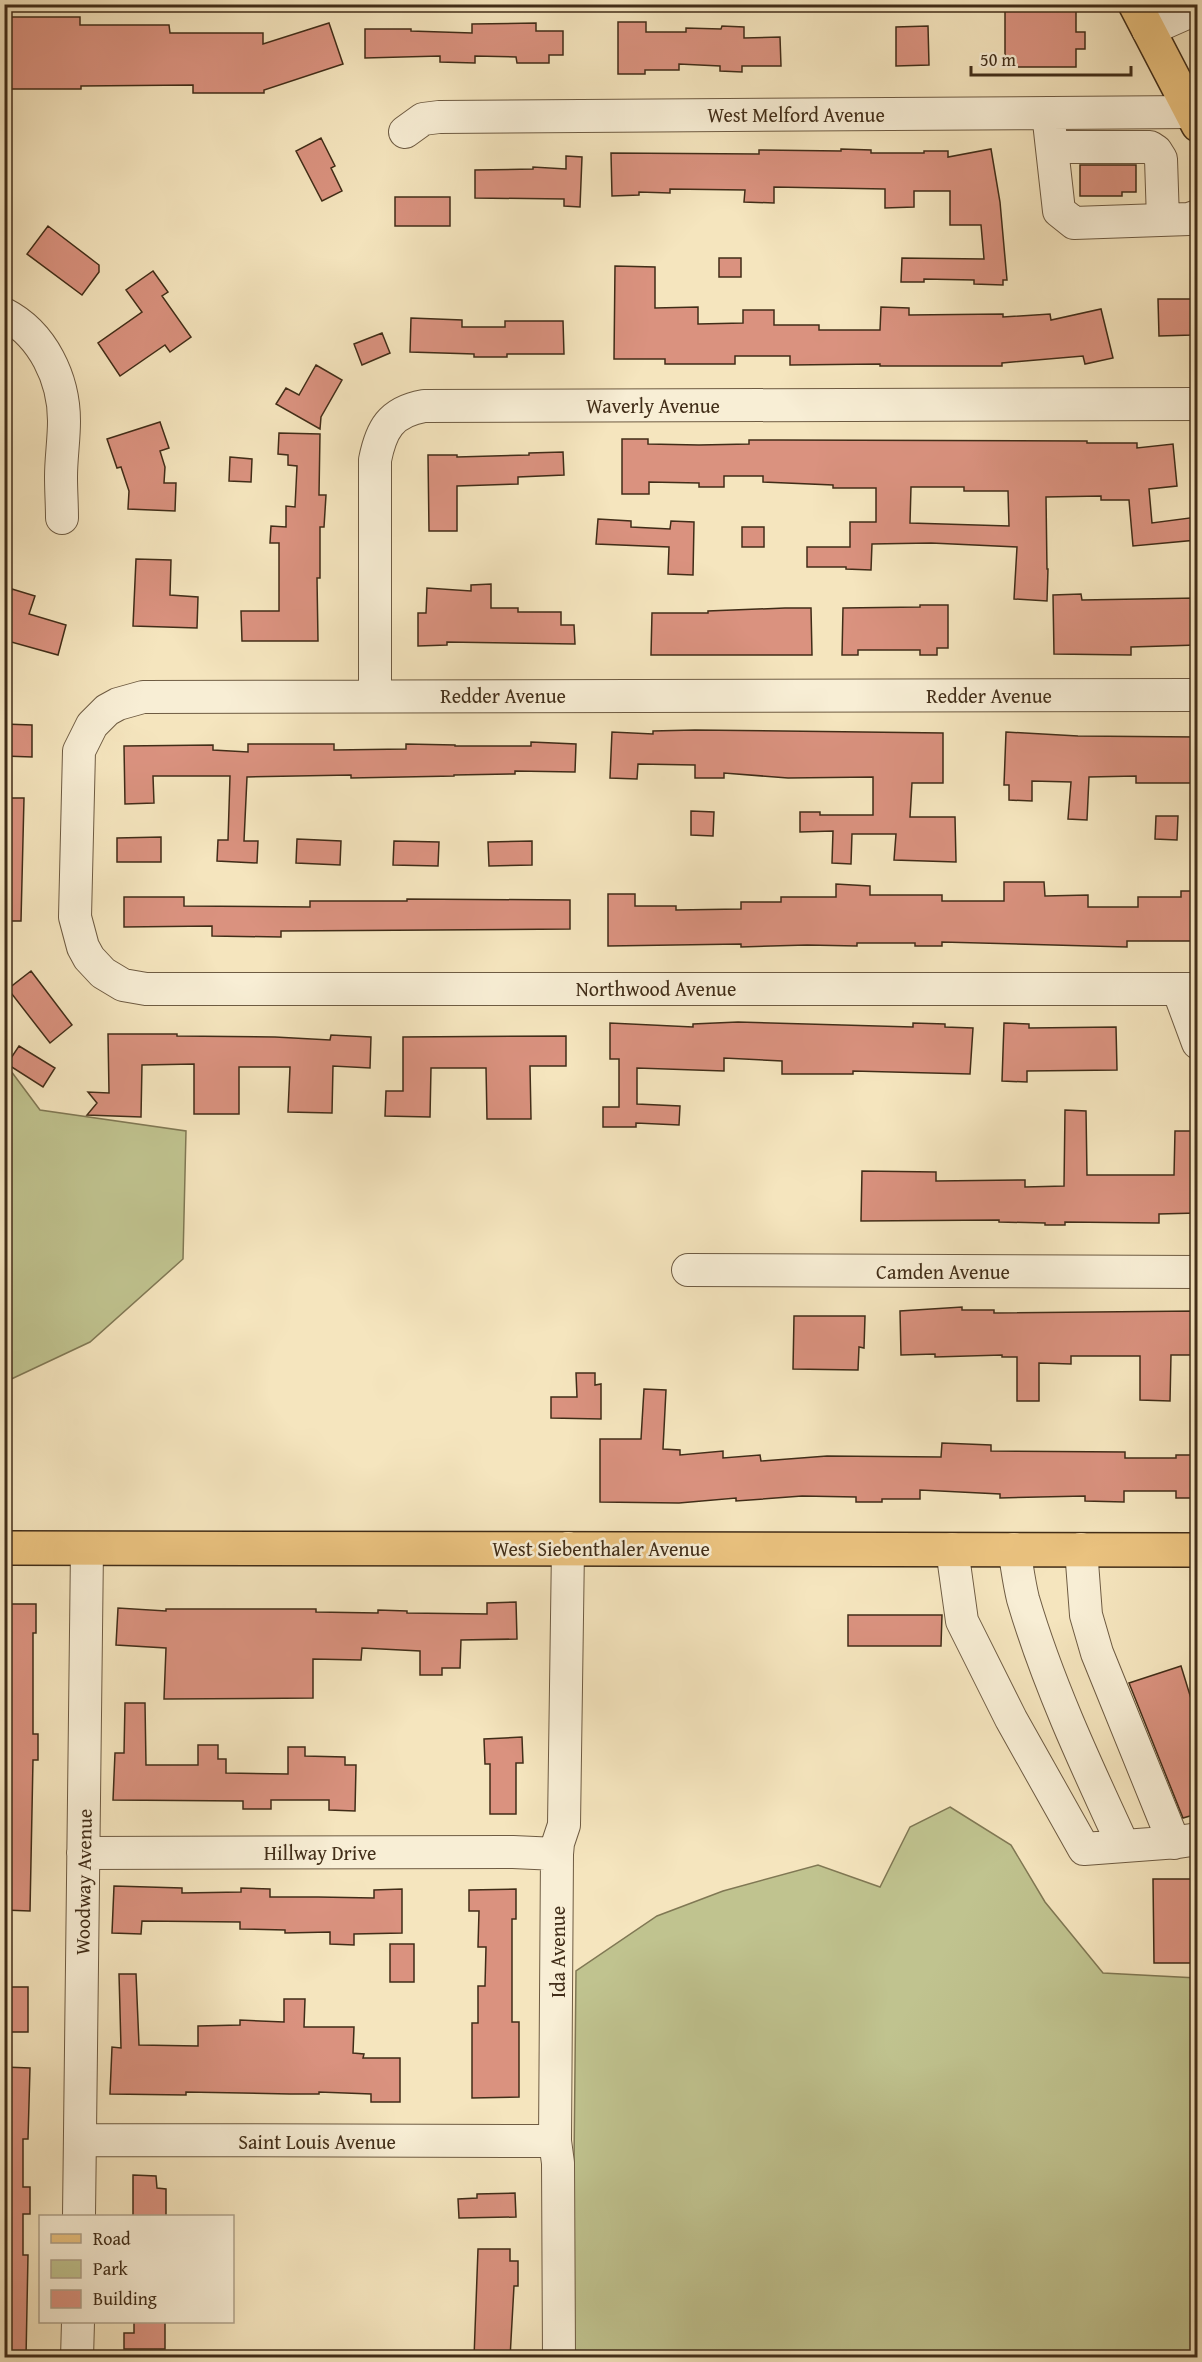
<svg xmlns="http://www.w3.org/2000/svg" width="1202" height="2362" viewBox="0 0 1202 2362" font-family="'Gentium Book Plus',serif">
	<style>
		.green { fill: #c0c38f; stroke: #807854; stroke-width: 1.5 }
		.building { fill: #da927f; stroke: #412d18; stroke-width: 1.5; fill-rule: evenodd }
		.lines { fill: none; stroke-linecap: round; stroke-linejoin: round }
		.minor-casing { stroke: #6e5b42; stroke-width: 34 }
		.major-casing { stroke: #412d18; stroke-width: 36 }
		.minor { stroke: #f8eed5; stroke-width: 32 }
		.major { stroke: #eac27f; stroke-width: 33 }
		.labels { text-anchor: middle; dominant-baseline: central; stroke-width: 5; stroke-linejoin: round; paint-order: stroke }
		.street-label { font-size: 20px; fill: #412d18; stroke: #f8eed5 }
	</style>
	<rect width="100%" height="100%" fill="#f5e5be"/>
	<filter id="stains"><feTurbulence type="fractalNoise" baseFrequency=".00333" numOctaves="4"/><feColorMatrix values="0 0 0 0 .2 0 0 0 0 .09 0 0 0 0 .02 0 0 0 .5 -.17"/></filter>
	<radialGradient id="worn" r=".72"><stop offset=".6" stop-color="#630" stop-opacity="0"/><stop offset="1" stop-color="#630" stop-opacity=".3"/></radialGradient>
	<path class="green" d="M 5,1063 L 40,1110 L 186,1131 L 183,1259 L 90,1342 L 5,1382 Z
		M 950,1807 L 1011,1845 L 1045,1902 L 1103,1973 L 1197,1978 L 1197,2357 L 572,2358 L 576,1971 L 657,1916 L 723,1891 L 818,1865 L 880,1887 L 910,1827 Z"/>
	<path class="building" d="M 1005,4 L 1076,6 L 1076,32 L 1085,32 L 1085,49 L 1076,49 L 1076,67 L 1005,67 Z
		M 8,17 L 80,17 L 80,25 L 169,25 L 170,33 L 263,33 L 263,44 L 329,23 L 343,64 L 264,90 L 264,93 L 193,93 L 193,85 L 81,86 L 81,89 L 8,89 Z
		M 618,22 L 646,22 L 646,32 L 686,32 L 686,28 L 721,29 L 722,26 L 744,27 L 744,38 L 780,37 L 781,66 L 742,66 L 742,72 L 720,71 L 720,66 L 679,64 L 679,70 L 645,70 L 645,74 L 618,74 Z
		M 536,23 L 536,31 L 563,31 L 563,55 L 549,55 L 549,63 L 517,63 L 516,57 L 475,56 L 475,63 L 440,62 L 440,56 L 365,58 L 365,29 L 411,29 L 411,31 L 472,33 L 472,24 Z
		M 928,26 L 929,65 L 896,66 L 896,27 Z
		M 321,138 L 335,166 L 331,168 L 342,191 L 322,201 L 296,151 Z
		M 841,149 L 871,150 L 871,153 L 924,153 L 924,151 L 948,151 L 948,157 L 991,149 L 1000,202 L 1007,280 L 1003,280 L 1003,285 L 974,284 L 974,280 L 924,279 L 924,282 L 901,282 L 902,258 L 984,259 L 981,225 L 950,225 L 950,191 L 914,191 L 914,207 L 885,208 L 885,189 L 774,187 L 774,203 L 744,202 L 745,190 L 670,189 L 670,193 L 639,192 L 639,195 L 612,196 L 611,153 L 759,154 L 759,150 L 841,151 Z
		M 566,156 L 582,157 L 580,207 L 564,206 L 564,199 L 475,198 L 475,170 L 533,169 L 533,167 L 566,169 Z
		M 1080,165 L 1136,165 L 1136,192 L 1122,192 L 1122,196 L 1080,196 Z
		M 395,197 L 450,197 L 450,226 L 395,226 Z
		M 48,226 L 99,265 L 99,272 L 82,295 L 27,254 Z
		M 719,258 L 741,258 L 741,277 L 719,277 Z
		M 615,266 L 655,267 L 655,308 L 698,307 L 698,324 L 743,323 L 743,310 L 774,310 L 774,325 L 819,325 L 819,330 L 880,330 L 881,307 L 909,308 L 909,315 L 1003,314 L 1003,317 L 1050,314 L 1051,320 L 1101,309 L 1113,358 L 1085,364 L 1083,356 L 1002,363 L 1002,366 L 880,366 L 880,364 L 790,365 L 790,356 L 735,356 L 735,364 L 665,364 L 665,359 L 614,359 Z
		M 153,271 L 168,292 L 162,296 L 191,337 L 170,352 L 165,345 L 120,376 L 98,343 L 142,312 L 126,290 Z
		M 1158,299 L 1197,299 L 1197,326 L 1193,326 L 1193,335 L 1159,336 Z
		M 411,318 L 462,320 L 462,327 L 505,327 L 505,321 L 563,321 L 564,354 L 507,354 L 507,357 L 474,357 L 474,354 L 410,352 Z
		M 382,333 L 390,353 L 362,365 L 354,344 Z
		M 316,365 L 342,380 L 321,417 L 320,429 L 276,404 L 286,388 L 299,395 Z
		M 160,422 L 169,448 L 160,451 L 165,467 L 164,483 L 176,483 L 175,511 L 128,509 L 129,491 L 121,467 L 117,468 L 107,439 Z
		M 279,433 L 320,434 L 319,495 L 326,495 L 324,527 L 320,527 L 320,578 L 317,578 L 318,641 L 242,641 L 241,611 L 279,611 L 279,543 L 270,543 L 271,526 L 286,527 L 286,506 L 295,507 L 297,466 L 288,465 L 288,455 L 278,454 Z
		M 622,439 L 648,439 L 648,444 L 699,445 L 749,444 L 749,440 L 779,440 L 1087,441 L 1087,443 L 1137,443 L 1137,448 L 1173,444 L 1177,486 L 1149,489 L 1152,523 L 1197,517 L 1197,540 L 1133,546 L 1129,500 L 1101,500 L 1101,496 L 1046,497 L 1047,569 L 1048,569 L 1047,601 L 1014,599 L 1017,547 L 931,543 L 872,544 L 871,570 L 846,569 L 846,567 L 807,567 L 807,547 L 850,547 L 850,522 L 876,522 L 876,488 L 833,488 L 833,485 L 763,482 L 763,476 L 724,476 L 724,487 L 699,487 L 699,483 L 649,482 L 649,494 L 622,494 ZM 911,487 L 964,487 L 964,491 L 1008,491 L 1009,526 L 910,523 Z
		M 563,452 L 564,475 L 518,477 L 518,484 L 457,486 L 457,531 L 429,531 L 428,455 L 457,455 L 457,457 L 529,455 L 529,453 Z
		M 230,457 L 252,459 L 251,482 L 229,481 Z
		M 598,519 L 631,521 L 631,527 L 670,529 L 671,521 L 694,522 L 693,575 L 668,574 L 669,547 L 596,544 Z
		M 742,527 L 764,527 L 764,547 L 742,547 Z
		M 136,559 L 171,560 L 170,595 L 198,597 L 197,628 L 133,626 Z
		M 491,584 L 491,608 L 518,608 L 518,612 L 561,612 L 561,625 L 574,625 L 575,644 L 447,642 L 447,645 L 418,646 L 418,613 L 426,613 L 427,588 L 471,591 L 471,585 Z
		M 12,589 L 35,596 L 29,614 L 66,625 L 58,655 L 4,640 L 4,600 L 9,601 Z
		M 1081,594 L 1082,600 L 1197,598 L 1197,645 L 1131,647 L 1131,655 L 1054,654 L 1053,595 Z
		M 920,605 L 948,605 L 948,648 L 937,648 L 937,655 L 920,655 L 920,650 L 858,650 L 858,655 L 842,655 L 843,608 L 920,607 Z
		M 785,608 L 811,608 L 812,655 L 651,655 L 652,613 L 708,613 L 708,611 Z
		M 4,724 L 32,725 L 32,757 L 4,756 Z
		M 695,730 L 943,733 L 943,783 L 912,783 L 910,817 L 955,817 L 956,862 L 894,860 L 896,834 L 852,834 L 851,864 L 832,863 L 833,831 L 800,832 L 800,812 L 820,812 L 820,815 L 873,815 L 873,777 L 788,778 L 724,773 L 724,778 L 695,778 L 695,765 L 638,764 L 637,779 L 610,778 L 612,732 L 653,734 L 653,731 Z
		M 1006,732 L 1078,736 L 1197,737 L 1197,783 L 1136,783 L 1136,776 L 1089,777 L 1087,820 L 1068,819 L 1071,782 L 1032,781 L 1032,801 L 1009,800 L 1009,785 L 1004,785 Z
		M 531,742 L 576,744 L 575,772 L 515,771 L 515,774 L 454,775 L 454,776 L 351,778 L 351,775 L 247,777 L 244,841 L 258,841 L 257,863 L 217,861 L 218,840 L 228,840 L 230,776 L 153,776 L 154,803 L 125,804 L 124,746 L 213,745 L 213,750 L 248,752 L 248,744 L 334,744 L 334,750 L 406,749 L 406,744 L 455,745 L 455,746 L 531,746 Z
		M 4,798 L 24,798 L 21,921 L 4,921 Z
		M 691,811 L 714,812 L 713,836 L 691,835 Z
		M 1156,816 L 1178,816 L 1177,840 L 1155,839 Z
		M 161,837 L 161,862 L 117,862 L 117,838 Z
		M 297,839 L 341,841 L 340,865 L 296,863 Z
		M 394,841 L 439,842 L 438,866 L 393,865 Z
		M 532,841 L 532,865 L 489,866 L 488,842 Z
		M 1004,882 L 1044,882 L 1045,896 L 1088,895 L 1088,907 L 1138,907 L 1138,897 L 1181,897 L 1181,891 L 1197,891 L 1197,941 L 1127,941 L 1127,947 L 942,942 L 942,946 L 915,946 L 915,943 L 857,943 L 857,946 L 807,945 L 741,947 L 741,944 L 608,946 L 608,894 L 635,894 L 635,906 L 676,906 L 676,910 L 741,909 L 741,902 L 781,902 L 781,897 L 836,897 L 836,884 L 870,886 L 870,895 L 942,895 L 942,901 L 1004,901 Z
		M 124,897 L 184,897 L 184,906 L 310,907 L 310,901 L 407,901 L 407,899 L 570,900 L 570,929 L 281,931 L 281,937 L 212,936 L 212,926 L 124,927 Z
		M 31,971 L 72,1025 L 50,1043 L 8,989 Z
		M 738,1022 L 913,1027 L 913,1023 L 945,1024 L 945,1027 L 973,1028 L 970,1074 L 853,1071 L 853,1074 L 782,1074 L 782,1061 L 724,1058 L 724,1071 L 637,1068 L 637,1104 L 680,1106 L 679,1125 L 636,1123 L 636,1127 L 603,1127 L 603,1107 L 619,1107 L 619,1059 L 610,1059 L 610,1023 L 693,1027 L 693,1024 Z
		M 1004,1023 L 1029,1024 L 1029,1028 L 1116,1027 L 1117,1070 L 1027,1071 L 1027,1082 L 1002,1081 Z
		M 108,1034 L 177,1034 L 177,1036 L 275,1037 L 330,1040 L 331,1035 L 371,1037 L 370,1068 L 333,1066 L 332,1113 L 288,1112 L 290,1067 L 239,1067 L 239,1114 L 194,1114 L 194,1064 L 142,1065 L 141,1117 L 87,1115 L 97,1103 L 88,1092 L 109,1093 Z
		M 566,1036 L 566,1066 L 530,1066 L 531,1119 L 487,1119 L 486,1068 L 431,1068 L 430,1117 L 385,1116 L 386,1091 L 403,1091 L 403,1037 Z
		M 19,1046 L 55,1068 L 43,1087 L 7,1064 Z
		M 1065,1110 L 1086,1111 L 1087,1175 L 1174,1175 L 1175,1131 L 1195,1131 L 1195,1175 L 1197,1175 L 1197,1213 L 1159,1214 L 1159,1223 L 1065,1222 L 1065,1225 L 1045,1225 L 1045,1223 L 999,1222 L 999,1220 L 861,1221 L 862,1171 L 936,1172 L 936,1181 L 1025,1180 L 1025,1187 L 1064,1186 Z
		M 962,1307 L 962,1310 L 994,1310 L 994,1313 L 1197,1311 L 1197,1355 L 1171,1355 L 1170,1401 L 1140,1400 L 1140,1356 L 1071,1356 L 1071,1364 L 1039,1363 L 1039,1401 L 1017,1401 L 1017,1357 L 1002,1357 L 1002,1355 L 935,1357 L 935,1354 L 901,1355 L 900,1311 Z
		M 794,1316 L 865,1316 L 864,1348 L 859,1347 L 858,1370 L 793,1369 Z
		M 576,1373 L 595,1373 L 595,1385 L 601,1384 L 601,1419 L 551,1418 L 551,1397 L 577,1397 Z
		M 644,1389 L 666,1390 L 663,1449 L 680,1450 L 680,1455 L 723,1451 L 723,1458 L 760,1455 L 761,1461 L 827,1456 L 941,1457 L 942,1443 L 991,1445 L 991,1451 L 1125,1452 L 1125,1458 L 1176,1458 L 1176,1455 L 1197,1455 L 1197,1498 L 1176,1498 L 1176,1491 L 1124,1491 L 1124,1502 L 1085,1501 L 1085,1496 L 1000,1498 L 1000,1494 L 920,1490 L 920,1499 L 882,1499 L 882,1502 L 856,1502 L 856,1497 L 802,1496 L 736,1501 L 736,1498 L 679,1503 L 600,1502 L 600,1439 L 641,1439 Z
		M 516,1602 L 517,1639 L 461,1640 L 460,1668 L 442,1668 L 442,1675 L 420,1675 L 420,1651 L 362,1648 L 361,1660 L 313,1659 L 313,1698 L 164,1699 L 166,1648 L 116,1645 L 118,1608 L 166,1611 L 166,1609 L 316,1609 L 316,1612 L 378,1613 L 378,1610 L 407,1611 L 407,1613 L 487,1614 L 487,1603 Z
		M 4,1604 L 36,1604 L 36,1633 L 33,1633 L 33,1734 L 38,1734 L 38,1760 L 33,1760 L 30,1911 L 4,1910 Z
		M 848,1615 L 942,1615 L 941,1646 L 848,1646 Z
		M 1181,1666 L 1197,1718 L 1197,1814 L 1183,1818 L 1129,1683 Z
		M 125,1703 L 145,1703 L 146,1765 L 198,1765 L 198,1745 L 218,1745 L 218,1759 L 226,1759 L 226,1773 L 288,1774 L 288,1747 L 305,1747 L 305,1756 L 345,1757 L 345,1765 L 356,1765 L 355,1811 L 329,1810 L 329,1800 L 271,1800 L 271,1809 L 243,1809 L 243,1801 L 113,1800 L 115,1753 L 124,1753 Z
		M 522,1737 L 523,1763 L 516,1763 L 516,1814 L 490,1814 L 490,1764 L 485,1764 L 484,1739 Z
		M 1153,1879 L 1197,1879 L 1197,1963 L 1154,1963 Z
		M 114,1886 L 182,1888 L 182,1893 L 241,1892 L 241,1888 L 270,1889 L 270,1897 L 318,1897 L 374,1898 L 374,1890 L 402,1889 L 402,1933 L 354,1934 L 354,1945 L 330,1944 L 330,1932 L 285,1933 L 285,1930 L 240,1929 L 240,1922 L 142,1921 L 141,1934 L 112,1933 Z
		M 516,1889 L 516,1919 L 512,1919 L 512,2022 L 519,2022 L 519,2097 L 472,2098 L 472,2023 L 478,2023 L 478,1986 L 485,1986 L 486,1947 L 478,1947 L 479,1911 L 469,1911 L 469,1890 Z
		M 390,1944 L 414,1944 L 414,1982 L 390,1982 Z
		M 119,1974 L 136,1974 L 139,2045 L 198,2046 L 198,2026 L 240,2025 L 240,2020 L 284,2022 L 284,1999 L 305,1999 L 304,2027 L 354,2027 L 353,2053 L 364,2054 L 363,2058 L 400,2058 L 400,2102 L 371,2102 L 371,2094 L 319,2092 L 319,2094 L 290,2094 L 186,2092 L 186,2095 L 110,2094 L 112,2047 L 121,2048 Z
		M 4,1987 L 28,1987 L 28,2032 L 4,2032 Z
		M 4,2067 L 30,2068 L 28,2139 L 23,2139 L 23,2187 L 30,2187 L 30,2214 L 23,2214 L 23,2255 L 28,2255 L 26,2358 L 4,2358 Z
		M 133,2175 L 156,2176 L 157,2188 L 166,2189 L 166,2217 L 133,2217 Z
		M 515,2193 L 516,2217 L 459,2218 L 458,2199 L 477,2198 L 477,2194 Z
		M 478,2249 L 510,2249 L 510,2261 L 518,2261 L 518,2286 L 514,2286 L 510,2358 L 474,2358 Z
		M 134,2322 L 165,2322 L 165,2349 L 124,2349 L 124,2333 L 134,2333 Z"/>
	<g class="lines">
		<g class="minor-casing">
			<path id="minor" d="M 1148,30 L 1198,8
				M 1048,113 L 1059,211 L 1074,223 L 1189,219 L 1198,216
				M 405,132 L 423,119 L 439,117 L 1191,112
				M 1052,147 L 1150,147 L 1156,151 L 1161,159 L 1163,220
				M 4,314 C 43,334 64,379 64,421 C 64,440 61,458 61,477 C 61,491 62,504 62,518
				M 375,695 L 375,460 C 381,430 390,412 424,406 L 1198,404
				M 1198,695 L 143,697 L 118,704 L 107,710 L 92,725 L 79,751 L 75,917 L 83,947 L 89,958 L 103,973 L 123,985 L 146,989 L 1198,989
				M 1178,989 L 1198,1043
				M 688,1270 L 1198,1272
				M 952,1549 L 962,1621 L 1011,1719 L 1084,1849 L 1178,1842 L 1198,1839
				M 1014,1549 C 1017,1566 1019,1583 1023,1599 C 1048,1684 1086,1765 1123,1845
				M 1081,1549 L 1086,1615 L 1097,1653 L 1174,1843
				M 83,1853 L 513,1852 L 557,1854
				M 80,2140 L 555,2141
				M 79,2216 L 87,1548
				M 77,2358 L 78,2322
				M 559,2358 L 558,2163 L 555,2141 L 557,1854 L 558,1843 L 564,1825 L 568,1548"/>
		</g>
		<g class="major-casing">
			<path id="major" d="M 1135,4 L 1198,125
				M 4,1548 L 1198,1550"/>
		</g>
		<use href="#minor" class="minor"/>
		<use href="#major" class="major"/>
	</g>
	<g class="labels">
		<g class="street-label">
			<text x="796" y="114">West Melford Avenue</text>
			<text x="653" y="405">Waverly Avenue</text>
			<text x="503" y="695">Redder Avenue</text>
			<text x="989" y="695">Redder Avenue</text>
			<text x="656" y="988">Northwood Avenue</text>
			<text x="943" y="1271">Camden Avenue</text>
			<text x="601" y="1548">West Siebenthaler Avenue</text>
			<text x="320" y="1852">Hillway Drive</text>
			<text transform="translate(83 1882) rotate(-89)">Woodway Avenue</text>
			<text transform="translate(557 1952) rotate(-90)">Ida Avenue</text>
			<text x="317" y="2141">Saint Louis Avenue</text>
		</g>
	</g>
	<rect width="1202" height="2362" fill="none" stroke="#f5e5be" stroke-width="24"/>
	<rect x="6" y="6" width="1190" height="2350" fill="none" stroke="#412d18" stroke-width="3"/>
	<rect x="12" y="12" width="1178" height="2338" fill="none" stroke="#412d18" stroke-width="1.5"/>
	<rect x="39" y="2215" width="195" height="108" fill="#f8eed5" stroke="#afa189" stroke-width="1.5"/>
	<rect x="51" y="2234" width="30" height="9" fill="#eac27f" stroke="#afa189" stroke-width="1.5"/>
	<text x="93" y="2245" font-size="18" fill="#412d18">Road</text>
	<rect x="51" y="2260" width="30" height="18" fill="#c0c38f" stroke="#afa189" stroke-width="1.5"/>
	<text x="93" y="2275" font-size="18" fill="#412d18">Park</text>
	<rect x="51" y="2290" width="30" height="18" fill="#da927f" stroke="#afa189" stroke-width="1.5"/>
	<text x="93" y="2305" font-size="18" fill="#412d18">Building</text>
	<path d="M971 66v9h160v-9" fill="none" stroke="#412d18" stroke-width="3"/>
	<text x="980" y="66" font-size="18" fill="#412d18" stroke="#f8eed5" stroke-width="4.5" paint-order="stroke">50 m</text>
	<rect width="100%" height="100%" filter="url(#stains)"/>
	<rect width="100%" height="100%" fill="url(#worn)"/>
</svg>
